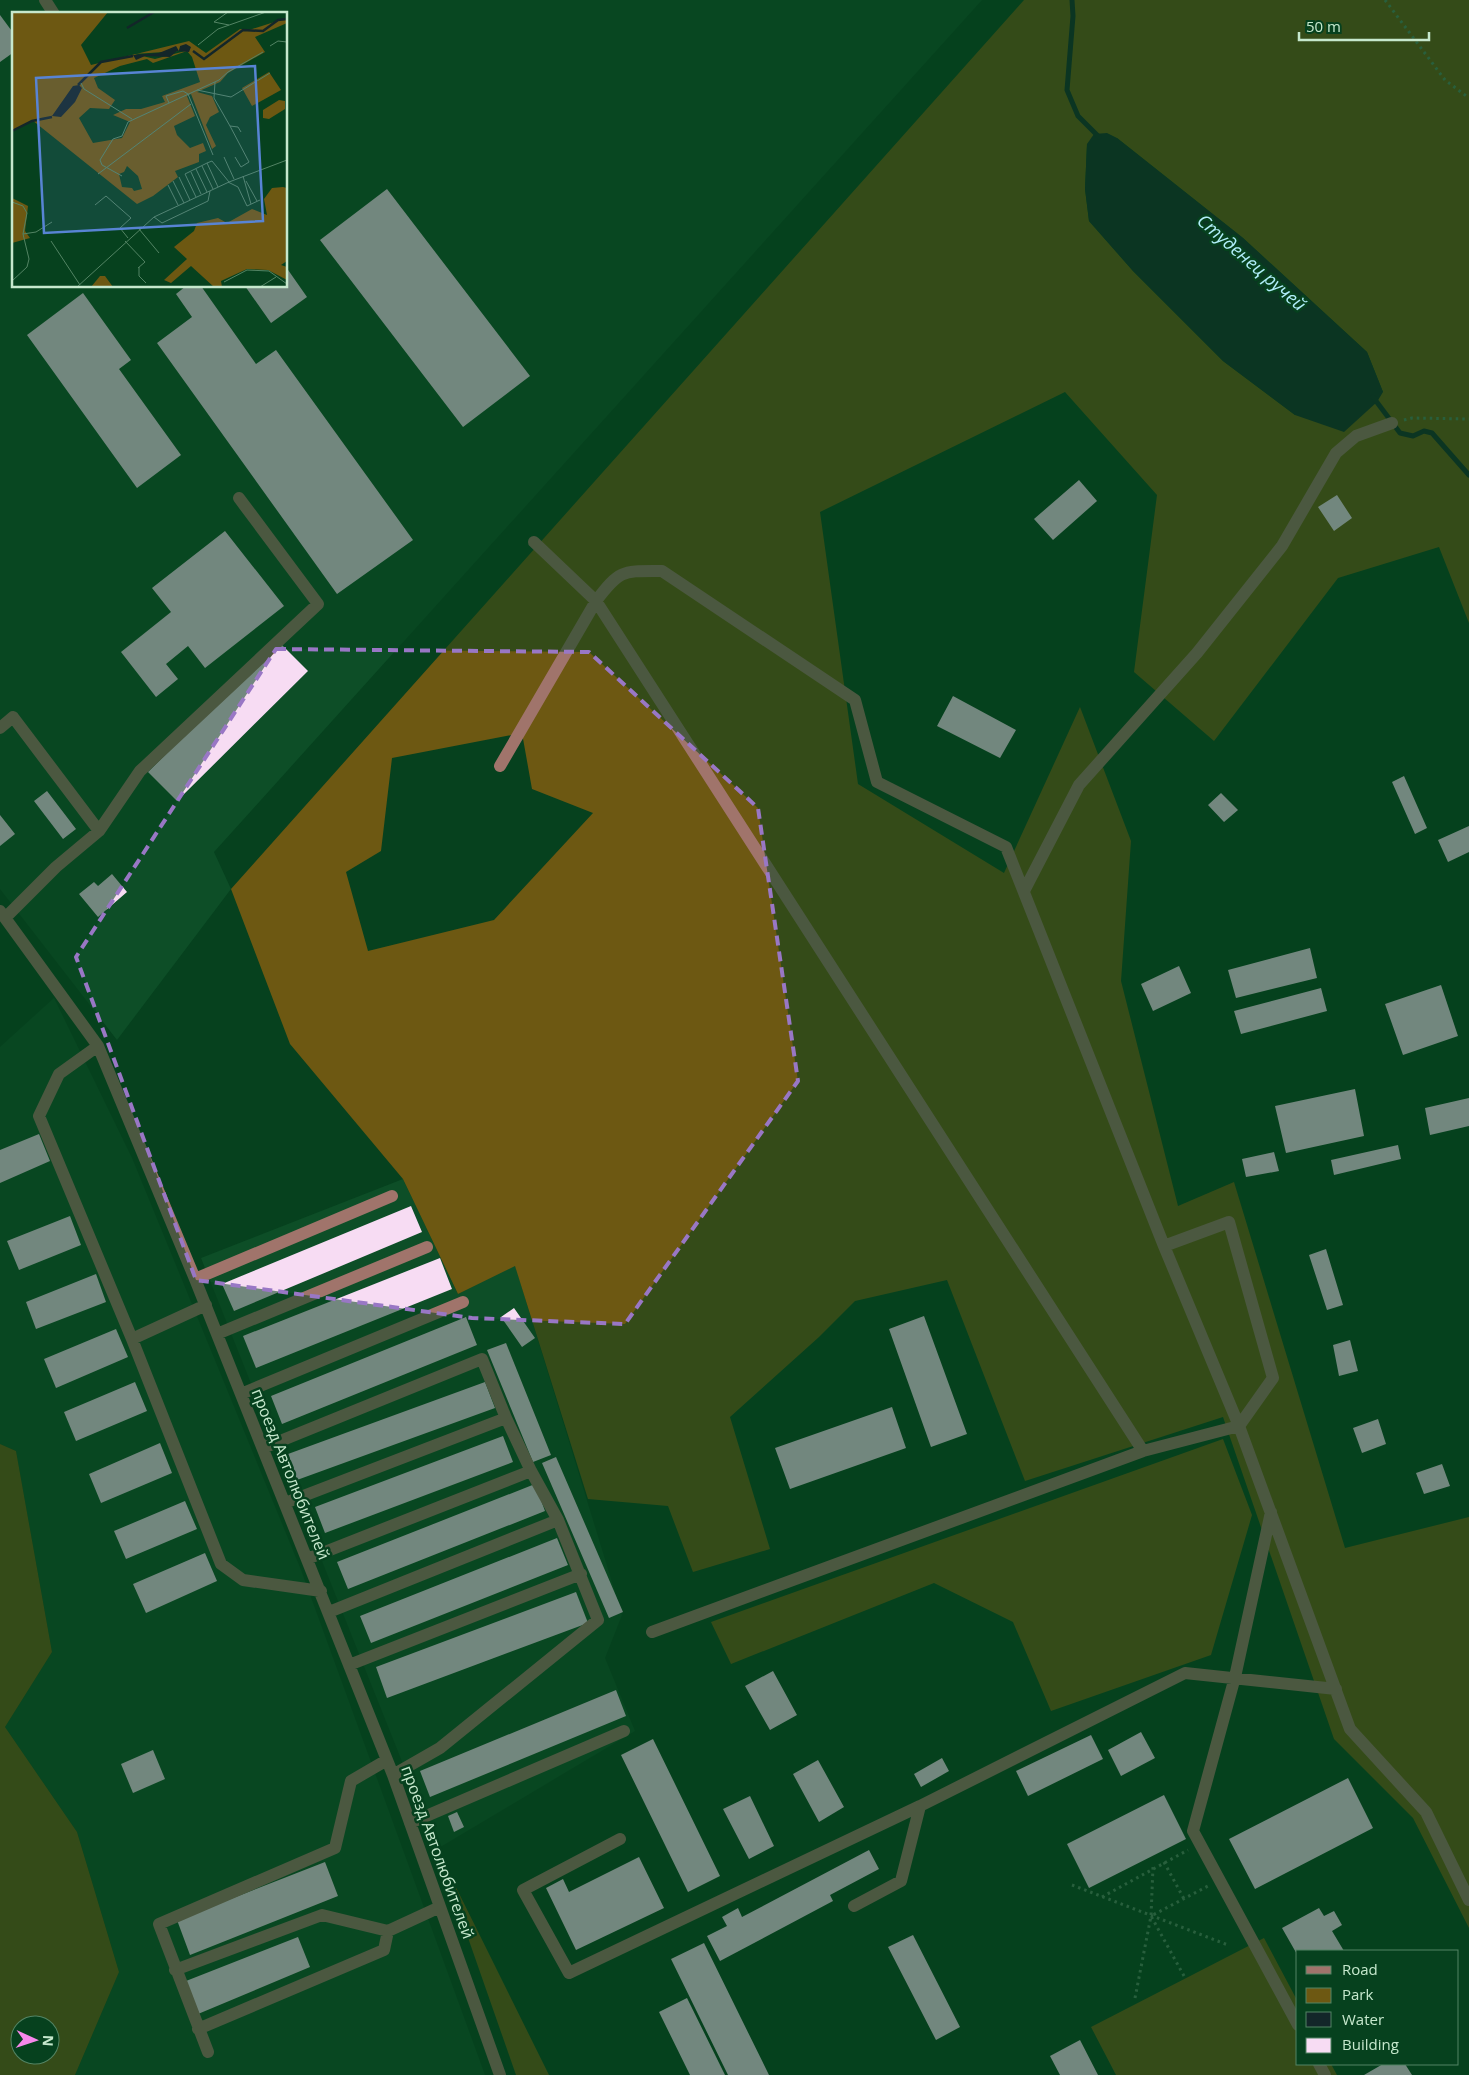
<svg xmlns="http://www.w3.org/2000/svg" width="1469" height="2075" viewBox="0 0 1469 2075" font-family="'Open Sans',sans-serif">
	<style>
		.built { fill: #0d4e27; fill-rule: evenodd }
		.green { fill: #6d5812; fill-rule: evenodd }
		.water { fill: #132629 }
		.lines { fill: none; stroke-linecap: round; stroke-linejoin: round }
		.stream { stroke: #132629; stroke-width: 5 }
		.building { fill: #f7dcf3 }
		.path { stroke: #538464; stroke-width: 3; stroke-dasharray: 2.5 4; stroke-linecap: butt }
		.minor { stroke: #a0746b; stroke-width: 12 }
		.marked { fill: none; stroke: #9977c5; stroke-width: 4; stroke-dasharray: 10 6; stroke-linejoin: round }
		.labels { text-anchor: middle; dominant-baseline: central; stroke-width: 5; stroke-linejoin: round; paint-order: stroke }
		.street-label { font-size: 16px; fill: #c6e8cd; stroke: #06411e }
		.water-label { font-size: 18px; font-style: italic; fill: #b1eefa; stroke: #06411e }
		.inset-river { fill: none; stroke: #132629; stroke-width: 2.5 }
		.inset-road { fill: none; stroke: #538464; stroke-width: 1 }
		.view { fill: #5884d4; fill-opacity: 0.15; stroke: #5884d4; stroke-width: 2.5 }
		.inset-edge { fill: none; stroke: #c6e8cd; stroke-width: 2.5 }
	</style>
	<rect width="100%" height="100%" fill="#06411e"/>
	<path class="built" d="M 0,0 L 982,0 L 214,852 L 231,889 L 117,1040 L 0,889 ZM 14,14 L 286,14 L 286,286 L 14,286 Z
		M 54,998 L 132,1158 L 301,1570 L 485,2075 L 75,2075 L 119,1972 L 77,1832 L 5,1727 L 52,1652 L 16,1451 L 0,1444 L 0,1047 Z
		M 403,1179 L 458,1294 L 515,1265 L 622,1615 L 605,1658 L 635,1731 L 437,1849 L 201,1258 Z"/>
	<path class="green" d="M 1024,0 L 1469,0 L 1469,623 L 1439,547 L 1338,578 L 1214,741 L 1134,672 L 1157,495 L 1065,392 L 820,512 L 858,784 L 1004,873 L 1080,707 L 1131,841 L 1121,981 L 1178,1206 L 1234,1182 L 1345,1548 L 1469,1517 L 1469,1928 L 1413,1818 L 1334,1739 L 1223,1417 L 1025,1481 L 947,1280 L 855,1301 L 819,1337 L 730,1417 L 770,1549 L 693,1572 L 668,1506 L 588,1499 L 515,1266 L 458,1294 L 403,1179 L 290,1044 L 231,889 ZM 1117,138 L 1243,238 L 1367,352 L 1383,392 L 1295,415 L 1223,361 L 1133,271 L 1089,221 L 1085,189 L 1087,144 ZM 522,733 L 532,789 L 593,813 L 494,920 L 368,951 L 346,872 L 381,851 L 392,758 Z
		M 1223,1439 L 1252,1515 L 1211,1655 L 1051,1711 L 1013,1622 L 934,1583 L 731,1664 L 711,1622 Z
		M 0,1444 L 16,1451 L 52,1652 L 5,1727 L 77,1832 L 119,1972 L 75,2075 L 0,2075 ZM 20,2025 L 50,2025 L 50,2055 L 20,2055 Z
		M 437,1849 L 549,2075 L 516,2075 Z
		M 1264,1938 L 1298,2002 L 1298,2064 L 1331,2064 L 1337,2075 L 1116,2075 L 1091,2027 Z"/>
	<path class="water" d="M 1107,133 L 1117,138 L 1243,238 L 1367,352 L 1383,392 L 1377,402 L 1344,432 L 1295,415 L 1223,361 L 1133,271 L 1089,221 L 1085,189 L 1087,144 L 1094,134 Z"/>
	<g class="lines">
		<path class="stream" d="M 1072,0 L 1073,16 L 1067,90 L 1078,116 L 1099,137
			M 1373,397 L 1400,433 L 1413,436 L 1424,431 L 1432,433 L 1469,475"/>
	</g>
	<path class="building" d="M 0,15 L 14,34 L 14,52 L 0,62 Z
		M 387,189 L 530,376 L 463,427 L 320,240 Z
		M 286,267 L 307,297 L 271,323 L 245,286 L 286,286 Z
		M 186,286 L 201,286 L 256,364 L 276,350 L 413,540 L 337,594 L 157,343 L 192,317 L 176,294 Z
		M 83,293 L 131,360 L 119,369 L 181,455 L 137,488 L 27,335 Z
		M 1079,480 L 1097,501 L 1053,540 L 1034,519 Z
		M 1337,495 L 1352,518 L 1334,531 L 1318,507 Z
		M 225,531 L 284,606 L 205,668 L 188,646 L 166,664 L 178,679 L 156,697 L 121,652 L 171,612 L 152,588 Z
		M 279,642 L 308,671 L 177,801 L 148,772 Z
		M 953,696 L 1016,730 L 1000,758 L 937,726 Z
		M 1404,776 L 1427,828 L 1415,834 L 1392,782 Z
		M 47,791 L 76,829 L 63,839 L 34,801 Z
		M 1221,793 L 1238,810 L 1224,822 L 1208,805 Z
		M 0,815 L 15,834 L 0,846 Z
		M 1469,826 L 1469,852 L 1448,862 L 1438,840 Z
		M 112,874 L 127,892 L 98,917 L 79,894 L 94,882 L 98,886 Z
		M 1310,948 L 1317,978 L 1236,998 L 1228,970 Z
		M 1179,966 L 1191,993 L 1153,1011 L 1141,984 Z
		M 1441,985 L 1458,1036 L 1403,1055 L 1385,1004 Z
		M 1321,988 L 1327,1011 L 1241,1034 L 1234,1011 Z
		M 1355,1089 L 1364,1136 L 1286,1153 L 1275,1106 Z
		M 1469,1098 L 1469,1126 L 1430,1135 L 1425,1108 Z
		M 39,1134 L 50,1161 L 0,1183 L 0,1150 Z
		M 1398,1145 L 1401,1159 L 1334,1175 L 1331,1160 Z
		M 1274,1152 L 1279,1171 L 1246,1177 L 1242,1159 Z
		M 411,1206 L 422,1232 L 234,1311 L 222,1284 Z
		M 70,1216 L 81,1245 L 19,1270 L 7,1241 Z
		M 1326,1249 L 1343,1305 L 1327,1310 L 1309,1255 Z
		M 440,1258 L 452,1289 L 256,1368 L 243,1336 Z
		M 96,1274 L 106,1302 L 36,1329 L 26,1302 Z
		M 514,1308 L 535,1338 L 522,1347 L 501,1317 Z
		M 924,1316 L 967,1434 L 931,1447 L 889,1329 Z
		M 466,1317 L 477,1345 L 282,1424 L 271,1396 Z
		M 116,1329 L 128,1357 L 56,1388 L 44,1359 Z
		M 1350,1340 L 1358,1371 L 1339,1376 L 1333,1345 Z
		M 506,1343 L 551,1455 L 533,1462 L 487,1350 Z
		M 135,1382 L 147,1411 L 76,1441 L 64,1412 Z
		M 485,1382 L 495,1408 L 297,1480 L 288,1454 Z
		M 892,1407 L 906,1448 L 790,1489 L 775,1448 Z
		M 1378,1419 L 1386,1444 L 1362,1453 L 1353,1428 Z
		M 503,1436 L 513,1462 L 325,1533 L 315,1507 Z
		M 160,1443 L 172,1473 L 101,1503 L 89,1474 Z
		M 556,1457 L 623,1612 L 609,1618 L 542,1463 Z
		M 1442,1464 L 1450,1486 L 1424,1494 L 1416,1473 Z
		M 535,1484 L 545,1511 L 348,1589 L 337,1562 Z
		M 185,1501 L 197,1529 L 126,1559 L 114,1531 Z
		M 557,1538 L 568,1565 L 371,1643 L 360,1616 Z
		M 205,1553 L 217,1581 L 146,1613 L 133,1584 Z
		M 576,1592 L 588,1623 L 387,1698 L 376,1667 Z
		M 773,1671 L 797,1715 L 770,1730 L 745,1686 Z
		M 616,1690 L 626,1716 L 430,1797 L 420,1771 Z
		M 1141,1732 L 1155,1758 L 1121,1776 L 1108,1750 Z
		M 1091,1735 L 1103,1759 L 1028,1796 L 1016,1771 Z
		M 653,1739 L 720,1876 L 688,1892 L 621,1755 Z
		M 153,1750 L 165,1779 L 133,1793 L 121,1764 Z
		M 942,1758 L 949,1771 L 921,1787 L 914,1774 Z
		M 818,1760 L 844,1807 L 819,1822 L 793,1774 Z
		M 1348,1778 L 1373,1828 L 1255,1889 L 1229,1839 Z
		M 1164,1795 L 1186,1839 L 1089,1888 L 1067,1844 Z
		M 750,1796 L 774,1846 L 749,1859 L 723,1809 Z
		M 457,1812 L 464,1827 L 454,1832 L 448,1816 Z
		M 869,1850 L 879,1869 L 830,1895 L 833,1901 L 720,1961 L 707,1936 L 727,1926 L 722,1917 L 738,1908 L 742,1917 Z
		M 639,1857 L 664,1908 L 576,1950 L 546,1888 L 563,1879 L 569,1892 Z
		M 325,1862 L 338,1896 L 190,1955 L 177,1920 Z
		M 1319,1908 L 1324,1916 L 1334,1911 L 1342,1925 L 1332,1931 L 1344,1951 L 1298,1951 L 1298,1956 L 1282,1928 Z
		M 913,1935 L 960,2027 L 936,2040 L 888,1947 Z
		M 298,1937 L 310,1967 L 198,2014 L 186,1981 Z
		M 704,1943 L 769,2075 L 728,2075 L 671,1959 Z
		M 687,1998 L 725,2075 L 690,2075 L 659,2012 Z
		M 1080,2040 L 1098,2075 L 1060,2075 L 1050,2056 Z
		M 1383,2064 L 1405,2064 L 1412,2075 L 1364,2075 Z"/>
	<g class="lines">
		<path class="path" d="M 1385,0 L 1445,80 L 1469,98
			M 1404,420 L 1412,418 L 1469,419
			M 1164,1862 L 1184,1899
			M 1072,1885 L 1228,1945
			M 1102,1897 L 1188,1850
			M 1184,1976 L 1151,1916 L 1208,1886
			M 1135,1998 L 1151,1916 L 1153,1867"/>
		<path class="minor" d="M 45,0 L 54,14
			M 534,542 L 596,601 L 1143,1451
			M 0,728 L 13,717 L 99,831 L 140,771 L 318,604 L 239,498
			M 500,766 L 596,601 C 620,569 623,571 662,571 L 855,700 L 877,782 L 1006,847 L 1164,1246 L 1239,1426 L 1350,1729 L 1426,1812 L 1469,1900
			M 1024,891 L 1079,785 L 1197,653 L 1282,546 L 1336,453 L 1356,436 L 1392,423
			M 0,911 L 98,1046 L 195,1279 L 393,1775 L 500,2075
			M 5,918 L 56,867 L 99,831
			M 98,1046 L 59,1074 L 39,1116 L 132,1339 L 221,1564 L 243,1580 L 321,1591
			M 195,1279 L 392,1196
			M 217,1334 L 427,1247
			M 132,1339 L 206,1305
			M 241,1394 L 463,1302
			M 263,1448 L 482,1359 L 506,1418 L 531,1471 L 558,1520 L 598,1620 L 440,1748 L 393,1775
			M 285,1503 L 506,1418
			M 1271,1512 L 1235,1677 L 1193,1831 L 1298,2025
			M 307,1559 L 531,1471
			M 329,1612 L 558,1520
			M 652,1632 L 1143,1451 L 1239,1426 L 1273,1378 L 1229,1222 L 1164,1246
			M 349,1665 L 581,1574
			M 410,1823 L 624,1731
			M 620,1839 L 523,1890 L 569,1973 L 920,1806
			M 854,1906 L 901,1881 L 920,1806 L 1185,1673 L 1336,1689
			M 175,1970 L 322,1915 L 388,1931 L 440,1907
			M 198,2029 L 384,1950 L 388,1931
			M 208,2052 L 159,1924 L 335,1848 L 351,1781 L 387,1760
			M 1319,2064 L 1325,2075"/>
	</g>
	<path d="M0 0H1469V2075H0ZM 276,649 L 589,652 L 758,808 L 798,1081 L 625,1324 L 472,1318 L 196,1280 L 76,957 Z" fill="#06411e" fill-opacity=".55" fill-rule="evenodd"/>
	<path class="marked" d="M 276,649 L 589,652 L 758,808 L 798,1081 L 625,1324 L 472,1318 L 196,1280 L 76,957 Z"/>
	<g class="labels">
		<g class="street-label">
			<text transform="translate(291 1474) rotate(68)">проезд Автолюбителей</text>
			<text transform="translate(438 1852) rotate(70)">проезд Автолюбителей</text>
		</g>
		<g class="water-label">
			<text transform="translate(1252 262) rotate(41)">Студенец ручей</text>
		</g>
	</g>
	<g transform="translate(12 12)">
		<rect width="275" height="275" fill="#06411e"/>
		<path d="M 0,0 L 96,0 L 69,33 L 79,53 L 177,29 L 194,41 L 228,17 L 237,18 L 275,6 L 275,11 L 243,25 L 253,40 L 216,61 L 208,70 L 185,80 L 200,84 L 207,100 L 198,105 L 194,113 L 204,134 L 200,137 L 179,82 L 175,84 L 183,104 L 162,114 L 165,123 L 178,136 L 191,131 L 194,139 L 187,142 L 187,150 L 163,159 L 166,165 L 141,184 L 125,192 L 20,108 L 0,120 ZM 168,36 L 177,38 L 143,47 L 122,42 L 167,39 ZM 175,39 L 180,45 L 188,70 L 150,84 L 153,90 L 129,97 L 114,97 L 101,103 L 118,110 L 110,126 L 81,131 L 67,106 L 78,96 L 97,97 L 103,88 L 86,76 L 82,66 L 108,54 L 135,47 L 141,51 ZM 115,154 L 126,164 L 130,177 L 122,179 L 120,176 L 110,175 L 107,162 L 112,160 ZM 257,60 L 269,78 L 240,94 L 230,76 ZM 267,88 L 273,89 L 273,97 L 257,107 L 251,106 L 251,98 ZM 271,175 L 275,176 L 275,249 L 269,253 L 275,255 L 275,268 L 256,258 L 235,257 L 209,269 L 210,275 L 202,275 L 179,254 L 159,271 L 152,268 L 175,247 L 162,235 L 182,219 L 185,211 L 206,206 L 215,211 L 240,197 L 255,203 L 252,187 L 260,176 ZM 0,186 L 16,194 L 13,219 L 18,226 L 0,231 ZM 88,264 L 93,264 L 101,275 L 79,275 Z" fill="#6d5812" fill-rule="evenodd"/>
		<path d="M 174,32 L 179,35 L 177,40 L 165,39 L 158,45 L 133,44 L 124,48 L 121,43 L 147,41 L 164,34 L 167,39 L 168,34 ZM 67,73 L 70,76 L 63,90 L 49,105 L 40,104 L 61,74 Z" fill="#132629"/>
		<path class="inset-river" d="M 115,16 L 142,0M 181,39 L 192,47 L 231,18 L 251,19 L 266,8 L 275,7M 66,73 L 89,50 L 121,44M 0,119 L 20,109 L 40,105"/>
		<path class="inset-road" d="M 202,10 L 216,0M 202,10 L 217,13M 186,33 L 206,17 L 254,0M 258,34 L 266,29 L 275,30M 203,70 L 202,86 L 218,114 L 226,115 L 229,120M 69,71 L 72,77 L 120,107M 185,78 L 219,85 L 258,61M 157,91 L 154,84 L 171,79 L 176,82 L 201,143M 218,114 L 237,150 L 229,155 L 223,145M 212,145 L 222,167M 195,151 L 206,175M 190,154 L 201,177M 184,157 L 195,180M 179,160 L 189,182M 86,162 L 179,92M 110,164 L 90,153 L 88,148 L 101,127 L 110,124 L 116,110 L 207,68 L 216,60 L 251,40M 231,164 L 239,192M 167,165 L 178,188M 161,169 L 172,191M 234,169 L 245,189M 216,170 L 226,175 L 235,194 L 248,188M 156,173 L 166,193M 184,185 L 173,162 L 195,151 L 200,149 L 217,170M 0,190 L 11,194 L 15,201 L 11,222 L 17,247 L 15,255 L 0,269M 83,193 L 94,184 L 119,206 L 108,216 L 116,226M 142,205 L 150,211 L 196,189 L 198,179M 127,217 L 147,241M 11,222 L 24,220 L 40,210M 39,229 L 68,273M 113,229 L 133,250 L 126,256M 127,255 L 127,264 L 134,271M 212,270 L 235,258 L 257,259 L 275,272M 65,275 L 142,205 L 217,170 L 275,148M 248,275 L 264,265"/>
		<path class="view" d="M 243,54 L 251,209 L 32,221 L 24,66 Z"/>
		<rect width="275" height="275" class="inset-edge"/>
	</g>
	<rect x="1296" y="1950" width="162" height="115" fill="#06411e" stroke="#538464"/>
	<rect x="1306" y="1966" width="25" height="8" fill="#a0746b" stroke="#538464"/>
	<text x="1342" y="1975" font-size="15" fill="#c6e8cd">Road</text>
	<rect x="1306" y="1988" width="25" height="15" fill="#6d5812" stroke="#538464"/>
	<text x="1342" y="2000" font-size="15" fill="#c6e8cd">Park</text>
	<rect x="1306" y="2012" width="25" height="15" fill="#132629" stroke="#538464"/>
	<text x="1342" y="2025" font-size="15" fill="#c6e8cd">Water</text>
	<rect x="1306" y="2038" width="25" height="15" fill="#f7dcf3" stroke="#538464"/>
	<text x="1342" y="2050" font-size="15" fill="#c6e8cd">Building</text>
	<g transform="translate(35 2040) rotate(93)"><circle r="24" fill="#06411e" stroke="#538464"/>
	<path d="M0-4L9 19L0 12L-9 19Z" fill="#f788eb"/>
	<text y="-8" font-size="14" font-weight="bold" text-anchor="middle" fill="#c6e8cd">N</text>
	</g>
	<path d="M1299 32v8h130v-8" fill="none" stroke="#c6e8cd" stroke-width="2.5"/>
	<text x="1306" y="32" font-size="15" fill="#c6e8cd" stroke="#06411e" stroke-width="4" paint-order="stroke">50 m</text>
</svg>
